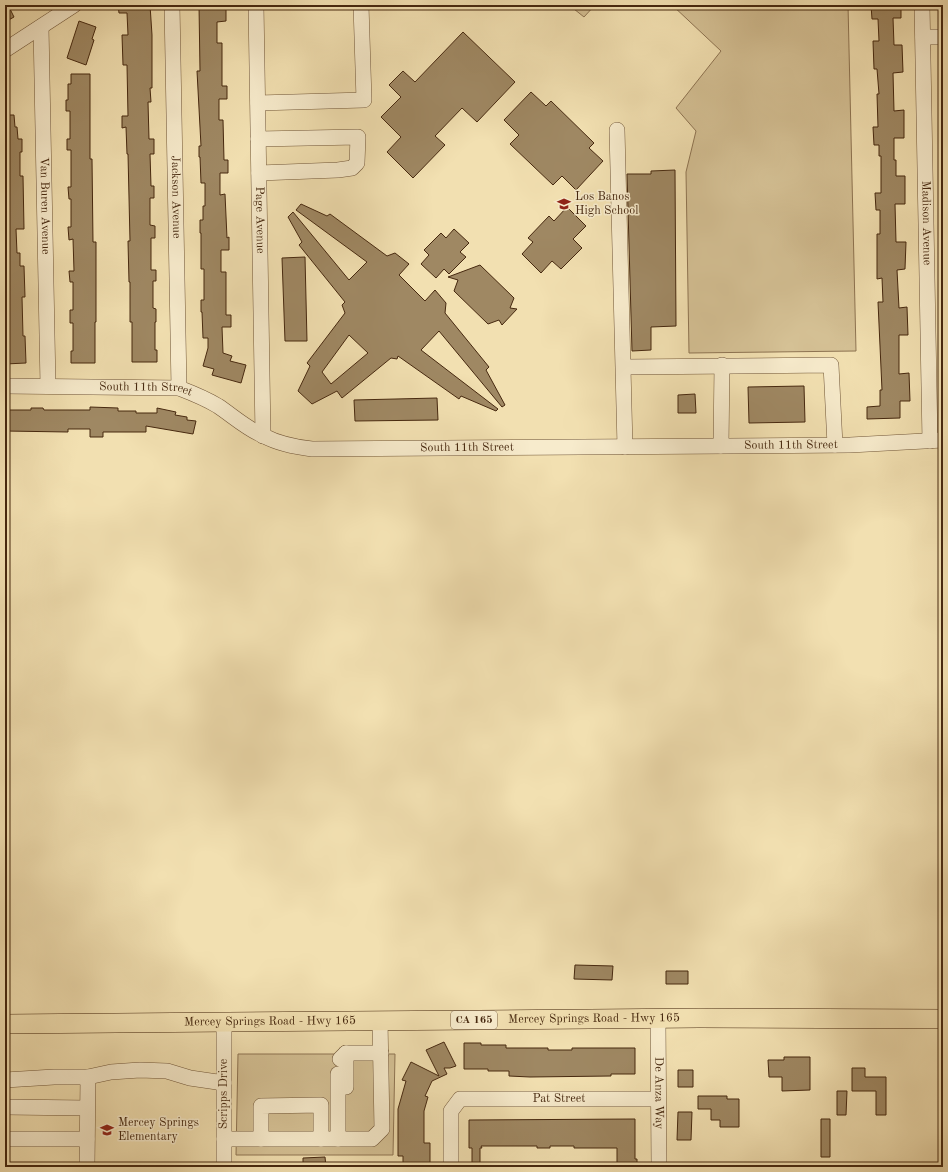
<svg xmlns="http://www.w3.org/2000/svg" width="948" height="1172" viewBox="0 0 948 1172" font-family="'Old Standard TT',serif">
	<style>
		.green { fill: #d5c195; stroke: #8e7452 }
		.building { fill: #9f8863; stroke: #46280f; fill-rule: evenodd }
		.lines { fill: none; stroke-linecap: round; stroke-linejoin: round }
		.minor-casing { stroke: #715638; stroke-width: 16 }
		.major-casing { stroke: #46280f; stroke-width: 20 }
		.minor { stroke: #f7ebcc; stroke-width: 15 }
		.major { stroke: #f2e0b1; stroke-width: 19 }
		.labels { text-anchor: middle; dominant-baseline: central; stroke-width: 3; stroke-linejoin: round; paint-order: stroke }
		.shield { fill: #f7ebcc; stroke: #7b6248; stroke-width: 1 }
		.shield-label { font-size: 11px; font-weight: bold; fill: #46280f }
		.street-label { font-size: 12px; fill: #46280f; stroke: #f7ebcc }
		.poi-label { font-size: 12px; fill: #46280f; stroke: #f7ebcc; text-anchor: start }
	</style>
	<rect width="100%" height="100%" fill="#f2e0b1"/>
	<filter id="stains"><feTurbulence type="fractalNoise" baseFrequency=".005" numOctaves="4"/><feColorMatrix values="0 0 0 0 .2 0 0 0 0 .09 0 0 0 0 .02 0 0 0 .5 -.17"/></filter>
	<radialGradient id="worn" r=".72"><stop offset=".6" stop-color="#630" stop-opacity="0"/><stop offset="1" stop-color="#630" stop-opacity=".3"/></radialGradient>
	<path class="green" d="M 371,5 L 595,5 L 584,17 L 569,5 L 371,7 Z
		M 672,5 L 848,5 L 856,351 L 689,353 L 686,172 L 696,131 L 676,108 L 721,51 Z
		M 238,1054 L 395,1054 L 393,1155 L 236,1155 Z"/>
	<path class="building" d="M 5,5 L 8,5 L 14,17 L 5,22 Z
		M 118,5 L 150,5 L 152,35 L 152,88 L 150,88 L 151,102 L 148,102 L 149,139 L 154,139 L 154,154 L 150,154 L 151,186 L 154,186 L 154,198 L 150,198 L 150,225 L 155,226 L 155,238 L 151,238 L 151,270 L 156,270 L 156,281 L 153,281 L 153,308 L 156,309 L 156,322 L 155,322 L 155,350 L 157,350 L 157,362 L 132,362 L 132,322 L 130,322 L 130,282 L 129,282 L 128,241 L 130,241 L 128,154 L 127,154 L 126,127 L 122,128 L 122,116 L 128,116 L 127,65 L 123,65 L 122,35 L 128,35 L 127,13 L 119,13 Z
		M 199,5 L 221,5 L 221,9 L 226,8 L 226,21 L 217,22 L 217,43 L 222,43 L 222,86 L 227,86 L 227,99 L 219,99 L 219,120 L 223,120 L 224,160 L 228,160 L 228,173 L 220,173 L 220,195 L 225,194 L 227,238 L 229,237 L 229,250 L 221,250 L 221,272 L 226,272 L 226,315 L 231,315 L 231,327 L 222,327 L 223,353 L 232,356 L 230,361 L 246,365 L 241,383 L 212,375 L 214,369 L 203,366 L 208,348 L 208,338 L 203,338 L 202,312 L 201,312 L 201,300 L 204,300 L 204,269 L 201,269 L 201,233 L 200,233 L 200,220 L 203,220 L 203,206 L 205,206 L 205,183 L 201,183 L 200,157 L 199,157 L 199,146 L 201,146 L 197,71 L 200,71 Z
		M 871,5 L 891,5 L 892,8 L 901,8 L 901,18 L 893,18 L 894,45 L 902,45 L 903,72 L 893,73 L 894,111 L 904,110 L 904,138 L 894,138 L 894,160 L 896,160 L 896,176 L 905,176 L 905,204 L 895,204 L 896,242 L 906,242 L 905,269 L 897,270 L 899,308 L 907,307 L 908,335 L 899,335 L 899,374 L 909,373 L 910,401 L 900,401 L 900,418 L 867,419 L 867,407 L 880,406 L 880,390 L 882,390 L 878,302 L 883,302 L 882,278 L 877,279 L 877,234 L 880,234 L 880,210 L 876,210 L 875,193 L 881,193 L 881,156 L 879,156 L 879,145 L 874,145 L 873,127 L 878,127 L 877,94 L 879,94 L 877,69 L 874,69 L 873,41 L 879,41 L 878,19 L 872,19 Z
		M 79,21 L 96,27 L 92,39 L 94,40 L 86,65 L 67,58 Z
		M 463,32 L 515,82 L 477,122 L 462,108 L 435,136 L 445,145 L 413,178 L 387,152 L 401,137 L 381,117 L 401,97 L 389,85 L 403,71 L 415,82 Z
		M 71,74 L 90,74 L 90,159 L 92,159 L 93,242 L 96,242 L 96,322 L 95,322 L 95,363 L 71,363 L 71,351 L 73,351 L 73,323 L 70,323 L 70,310 L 73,310 L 73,282 L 70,282 L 69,271 L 74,271 L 73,239 L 69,240 L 68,227 L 71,227 L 71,199 L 69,199 L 68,187 L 71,187 L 71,150 L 67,150 L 67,139 L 70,139 L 70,111 L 66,111 L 66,100 L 68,100 L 68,84 L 71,84 Z
		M 531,92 L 546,106 L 551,101 L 594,143 L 589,148 L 603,161 L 576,190 L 562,176 L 553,185 L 510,144 L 519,135 L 504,120 Z
		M 5,115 L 14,115 L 15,127 L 17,127 L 18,139 L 22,139 L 22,152 L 20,152 L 20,176 L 23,176 L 24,229 L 16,229 L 17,253 L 20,253 L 20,266 L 24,266 L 25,297 L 22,297 L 23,336 L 25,336 L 26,363 L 5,364 L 5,347 L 6,347 L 5,324 Z
		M 675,170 L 676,326 L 651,327 L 651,350 L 632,351 L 627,174 L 651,174 L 651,171 Z
		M 301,204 L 327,216 L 330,214 L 387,256 L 395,253 L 409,264 L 399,275 L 425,301 L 435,290 L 446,303 L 445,313 L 489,367 L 486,370 L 505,405 L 502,407 L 439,331 L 421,350 L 498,409 L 496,411 L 461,396 L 459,399 L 398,356 L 397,359 L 391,358 L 342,398 L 337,391 L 312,404 L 298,391 L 310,366 L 307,363 L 345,313 L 342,305 L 345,302 L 299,245 L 302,242 L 288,217 L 293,212 L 349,280 L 367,262 L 296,210 ZM 349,335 L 368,353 L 331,384 L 322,372 Z
		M 567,207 L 586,226 L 573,239 L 582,248 L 561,269 L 552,261 L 541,273 L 522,254 L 533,242 L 528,238 L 549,216 L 554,221 Z
		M 454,229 L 469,243 L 460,252 L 466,257 L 449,274 L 444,269 L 436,278 L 421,264 L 429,255 L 424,250 L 441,233 L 446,238 Z
		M 305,257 L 307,341 L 285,341 L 282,258 Z
		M 480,265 L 514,298 L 510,308 L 517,309 L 502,325 L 499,320 L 488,324 L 454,291 L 458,280 L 448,277 Z
		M 804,386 L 805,422 L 749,423 L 748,387 Z
		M 695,394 L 696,413 L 678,413 L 678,395 Z
		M 437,398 L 438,420 L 355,421 L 354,400 Z
		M 90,407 L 118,408 L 118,411 L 136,411 L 136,413 L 157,413 L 157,408 L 176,412 L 175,415 L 187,417 L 187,420 L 196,421 L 193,434 L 146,426 L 146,432 L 103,432 L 103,437 L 90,437 L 90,429 L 68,429 L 68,432 L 5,431 L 5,410 L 31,410 L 31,408 L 43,408 L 44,410 L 90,410 Z
		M 575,965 L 613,966 L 612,980 L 574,979 Z
		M 666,971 L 688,971 L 688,984 L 666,984 Z
		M 444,1042 L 456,1066 L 450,1068 L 444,1068 L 447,1074 L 432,1081 L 425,1096 L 428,1097 L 424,1111 L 424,1143 L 430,1143 L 430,1167 L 403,1167 L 403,1156 L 398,1156 L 398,1109 L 406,1081 L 402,1080 L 411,1062 L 439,1076 L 426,1050 Z
		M 464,1043 L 481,1043 L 481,1045 L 506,1045 L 506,1048 L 548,1048 L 548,1050 L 572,1050 L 572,1048 L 635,1048 L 635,1074 L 611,1074 L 611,1076 L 530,1077 L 509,1076 L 509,1071 L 488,1071 L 488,1069 L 464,1069 Z
		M 784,1057 L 810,1057 L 810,1090 L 782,1091 L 782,1077 L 769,1077 L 768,1060 L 784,1060 Z
		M 852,1068 L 865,1068 L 865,1077 L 886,1077 L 886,1115 L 876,1115 L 876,1091 L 852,1091 Z
		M 678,1070 L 693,1070 L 693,1087 L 678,1087 Z
		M 837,1091 L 847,1091 L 846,1115 L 837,1115 Z
		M 698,1096 L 727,1096 L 727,1099 L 739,1099 L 739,1127 L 720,1127 L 720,1120 L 711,1120 L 711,1109 L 698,1109 Z
		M 678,1112 L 692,1112 L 691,1140 L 677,1140 Z
		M 635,1119 L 635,1159 L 637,1159 L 637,1167 L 617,1167 L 617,1148 L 574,1148 L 574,1146 L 550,1146 L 550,1148 L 537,1148 L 537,1146 L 481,1146 L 482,1148 L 480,1148 L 480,1167 L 472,1167 L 472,1148 L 469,1148 L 469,1120 Z
		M 821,1119 L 830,1119 L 830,1157 L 821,1157 Z
		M 325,1157 L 326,1167 L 303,1167 L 303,1158 Z"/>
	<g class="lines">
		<g class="minor-casing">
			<g id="minor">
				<path id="s1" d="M 172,5 L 179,388"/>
				<path id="s2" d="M 256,5 L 263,436"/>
				<path id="s3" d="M 922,5 L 930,441"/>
				<path id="s4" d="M 41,27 L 48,386"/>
				<path d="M 923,37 L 943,37"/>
				<path d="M 5,50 L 74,5"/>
				<path d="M 258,103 L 364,100 L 361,5"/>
				<path d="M 617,130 L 625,447"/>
				<path d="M 258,139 L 358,137 L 357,163 L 352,168 L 338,170 L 259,173"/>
				<path d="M 624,367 L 831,365 L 835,445"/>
				<path id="s5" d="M 5,386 L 179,388 C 192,393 205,398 218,406 C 233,416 247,429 264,436 C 279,444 295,447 312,449 L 850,445 L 943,440"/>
				<path d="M 721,446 L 722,365"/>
				<path id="s6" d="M 658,1019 L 659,1167"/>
				<path d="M 340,1059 L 346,1053 L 381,1053"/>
				<path d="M 338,1074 L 338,1139"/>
				<path d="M 5,1080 L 54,1077 L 88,1077 L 111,1072 L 140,1070 L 167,1071 L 190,1078 L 224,1083"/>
				<path d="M 346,1087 L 346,1053"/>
				<path d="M 5,1107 L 87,1108"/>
				<path d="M 5,1139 L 87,1139"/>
				<path d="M 224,1139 L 372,1139 L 382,1129 L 380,1020"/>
				<path d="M 261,1139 L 261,1106 L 321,1105 L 321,1139"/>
				<path d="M 87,1167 L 88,1077"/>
				<path d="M 224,1167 L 224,1022"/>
				<path id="s7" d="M 451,1167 L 451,1111 L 460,1099 L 658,1099"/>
			</g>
		</g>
		<g class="major-casing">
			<g id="major">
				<path id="s8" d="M 5,1024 L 699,1018 L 943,1019"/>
			</g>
		</g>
		<use href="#minor" class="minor"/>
		<use href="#major" class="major"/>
	</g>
	<defs>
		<g id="school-bare" transform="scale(1.08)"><path d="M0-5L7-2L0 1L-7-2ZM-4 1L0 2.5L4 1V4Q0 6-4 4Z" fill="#8f2418" stroke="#f7ebcc" stroke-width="2.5" paint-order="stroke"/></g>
	</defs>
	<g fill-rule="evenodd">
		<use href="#school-bare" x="564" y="204"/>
		<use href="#school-bare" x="107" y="1130"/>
	</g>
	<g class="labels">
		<rect class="shield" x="451" y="1011" width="46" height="18" rx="3"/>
		<g class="shield-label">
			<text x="474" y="1020">CA 165</text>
		</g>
		<g class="street-label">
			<text stroke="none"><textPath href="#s1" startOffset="192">Jackson Avenue</textPath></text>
			<text stroke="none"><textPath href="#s4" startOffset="179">Van Buren Avenue</textPath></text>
			<text stroke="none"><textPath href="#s2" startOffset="215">Page Avenue</textPath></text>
			<text stroke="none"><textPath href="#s3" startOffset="218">Madison Avenue</textPath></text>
			<text stroke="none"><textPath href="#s5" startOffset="141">South 11th Street</textPath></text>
			<text stroke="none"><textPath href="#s5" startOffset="801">South 11th Street</textPath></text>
			<text stroke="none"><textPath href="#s5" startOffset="477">South 11th Street</textPath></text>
			<text stroke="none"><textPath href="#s8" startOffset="589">Mercey Springs Road - Hwy 165</textPath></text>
			<text stroke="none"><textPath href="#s8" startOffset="265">Mercey Springs Road - Hwy 165</textPath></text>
			<text stroke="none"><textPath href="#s6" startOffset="74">De Anza Way</textPath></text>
			<text transform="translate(224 1094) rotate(-90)">Scripps Drive</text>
			<text stroke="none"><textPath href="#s7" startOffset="170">Pat Street</textPath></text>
		</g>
		<g class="poi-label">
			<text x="575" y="197">Los Banos<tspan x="575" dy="14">High School</tspan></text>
			<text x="118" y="1123">Mercey Springs<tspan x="118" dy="14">Elementary</tspan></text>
		</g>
	</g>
	<rect width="948" height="1172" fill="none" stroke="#f2e0b1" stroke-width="20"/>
	<rect x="6" y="6" width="936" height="1160" fill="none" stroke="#46280f" stroke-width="2"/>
	<rect x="10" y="10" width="928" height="1152" fill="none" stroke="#46280f"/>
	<rect width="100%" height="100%" filter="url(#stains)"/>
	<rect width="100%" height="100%" fill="url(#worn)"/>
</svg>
